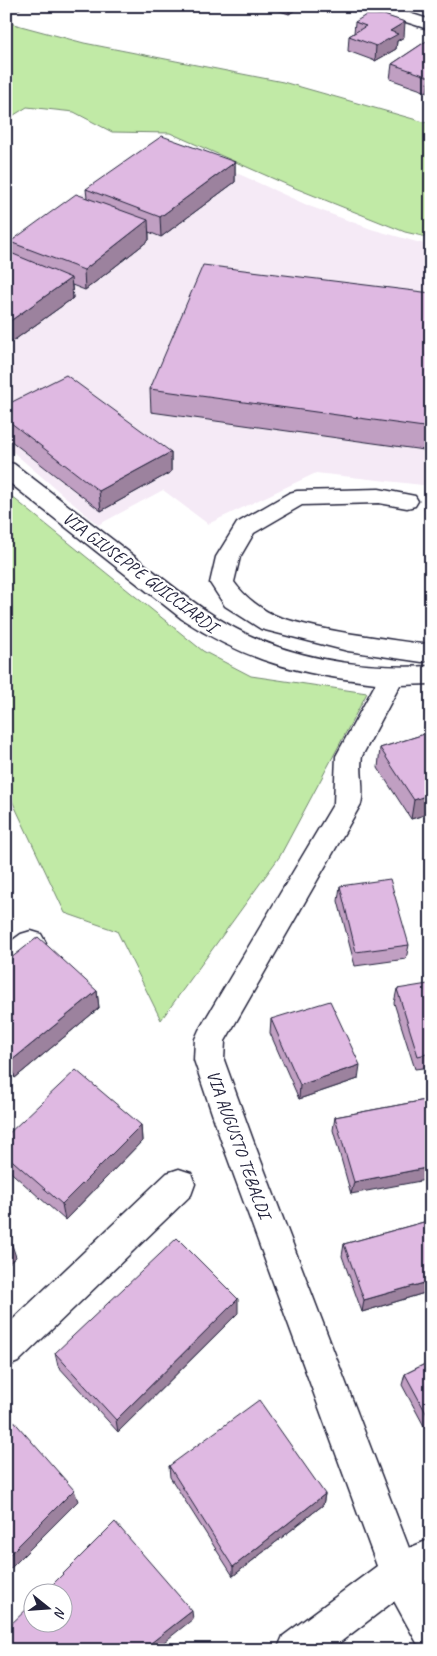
<svg xmlns="http://www.w3.org/2000/svg" width="437" height="1656" viewBox="0 0 437 1656" font-family="Caveat,sans-serif">
	<style>
		.built { fill: #f5eaf6 }
		.green { fill: #c1eaa6; stroke: #728670 }
		.lines { fill: none; stroke-linecap: round; stroke-linejoin: round }
		.minor-casing { stroke: #22223b; stroke-width: 3 }
		.minor { fill: #fff; fill-rule: evenodd }
		.wall { fill: #c09fc2; stroke: #22223b }
		.shaded-wall { fill: #9c829e; stroke: #22223b }
		.building { fill: #dfb9e2; stroke: #22223b }
		.labels { text-anchor: middle; dominant-baseline: central; stroke-width: 4; stroke-linejoin: round; paint-order: stroke }
		.street-label { font-size: 18px; fill: #22223b; stroke: #fff }
	</style>
	<rect width="100%" height="100%" fill="#fff"/>
	<filter id="ink" filterUnits="userSpaceOnUse"><feTurbulence type="fractalNoise" baseFrequency=".02" numOctaves="2"/><feDisplacementMap in="SourceGraphic" scale="10" xChannelSelector="R" yChannelSelector="G"/><feConvolveMatrix kernelMatrix="1 2 1 2 8 2 1 2 1" color-interpolation-filters="sRGB"/></filter>
	<g filter="url(#ink)">
		<path class="built" d="M 164,140 L 309,206 L 371,229 L 431,246 L 431,486 L 316,473 L 208,524 L 163,490 L 98,525 L 6,446 L 6,244 Z"/>
		<path class="green" d="M 6,22 L 84,43 L 283,82 L 431,124 L 431,238 L 405,232 L 290,186 L 170,133 L 112,132 L 74,112 L 27,107 L 6,120 Z
			M 6,492 L 203,651 L 251,676 L 367,693 L 280,856 L 161,1020 L 117,931 L 65,913 L 6,788 Z"/>
		<g class="lines">
			<g class="minor-casing">
				<path id="minor" d="M 60,6 L 77,6 L 74,9 L 63,9 Z
					M 362,6 L 387,6 L 431,20 L 431,30 L 365,9 Z
					M 6,462 L 14,464 C 57,497 100,530 143,563 C 180,592 216,622 260,640 C 311,662 375,669 431,666 L 431,684 L 400,685 L 362,756 C 359,772 365,788 361,804 L 225,1041 L 224,1060 L 253,1140 L 409,1548 L 431,1539 L 431,1578 L 425,1581 L 431,1591 L 431,1649 L 417,1643 L 394,1601 L 330,1650 L 277,1650 L 283,1636 L 377,1566 L 221,1140 L 194,1060 L 195,1039 L 199,1030 L 334,803 L 336,756 L 376,683 C 301,675 246,661 182,619 L 6,480 Z
					M 379,489 L 415,496 L 418,501 L 415,506 L 407,508 L 379,503 L 302,505 L 254,533 L 240,557 L 234,582 C 244,596 262,611 279,617 C 324,632 375,637 422,644 L 431,642 L 431,660 L 422,662 L 348,651 L 261,629 L 225,606 L 210,583 L 216,557 L 237,523 L 289,493 L 297,491 Z
					M 31,931 L 41,934 L 46,943 C 38,957 21,968 6,973 L 6,945 L 21,934 Z
					M 179,1169 L 191,1173 L 195,1184 L 191,1195 L 18,1362 L 6,1367 L 6,1326 L 167,1173 Z"/>
			</g>
			<use href="#minor" class="minor"/>
		</g>
		<path class="wall" d="M 11,6 L 24,6 L 19,9 Z
			M 271,6 L 301,6 L 289,14 L 271,8 Z
			M 355,22 L 404,37 L 397,41 L 396,49 L 375,61 L 348,51 L 349,36 L 354,33 Z
			M 431,38 L 431,90 L 427,92 L 390,79 L 392,64 Z
			M 235,162 L 235,182 L 161,237 L 149,232 L 149,240 L 85,290 L 72,285 L 73,298 L 6,346 L 6,251 L 11,253 L 10,242 L 87,198 L 86,189 Z
			M 431,293 L 431,451 L 151,412 L 150,389 Z
			M 6,405 L 171,452 L 171,472 L 101,511 L 6,437 Z
			M 431,732 L 431,813 L 411,819 L 378,768 L 380,748 Z
			M 340,886 L 409,945 L 406,959 L 355,966 L 338,901 Z
			M 6,962 L 97,991 L 99,1008 L 15,1078 L 6,1070 Z
			M 397,989 L 431,991 L 431,1067 L 415,1069 L 394,1003 Z
			M 271,1019 L 358,1079 L 299,1099 L 270,1033 Z
			M 431,1099 L 351,1194 L 333,1130 L 335,1117 Z
			M 141,1125 L 142,1141 L 65,1220 L 6,1168 L 6,1136 Z
			M 431,1220 L 431,1291 L 362,1312 L 342,1256 L 344,1244 Z
			M 238,1313 L 118,1432 L 58,1366 L 55,1353 Z
			M 431,1361 L 431,1439 L 402,1385 L 405,1374 Z
			M 169,1466 L 325,1494 L 323,1505 L 233,1576 L 170,1477 Z"/>
		<path class="shaded-wall" d="M 19,6 L 24,6 L 19,9 Z
			M 289,6 L 301,6 L 289,14 Z
			M 405,22 L 404,37 L 397,41 L 396,49 L 375,61 L 376,46 L 390,31 Z
			M 431,75 L 431,90 L 427,92 L 429,77 Z
			M 235,162 L 235,182 L 161,237 L 160,217 Z
			M 148,220 L 149,240 L 85,290 L 84,270 Z
			M 71,278 L 73,298 L 6,346 L 6,324 Z
			M 171,452 L 171,472 L 101,511 L 99,491 Z
			M 431,794 L 431,813 L 411,819 L 414,800 Z
			M 97,991 L 99,1008 L 15,1078 L 11,1061 Z
			M 360,1065 L 358,1079 L 299,1099 L 300,1085 Z
			M 141,1125 L 142,1141 L 65,1220 L 62,1204 Z
			M 431,1167 L 431,1179 L 351,1194 L 354,1182 Z
			M 11,1242 L 16,1257 L 6,1266 L 6,1247 Z
			M 431,1281 L 431,1291 L 362,1312 L 364,1300 Z
			M 238,1299 L 238,1313 L 118,1432 L 116,1420 Z
			M 74,1490 L 78,1501 L 6,1573 L 6,1558 Z
			M 325,1494 L 323,1505 L 233,1576 L 233,1567 Z
			M 192,1611 L 193,1619 L 154,1650 L 142,1650 Z"/>
		<path class="building" d="M 366,15 L 384,15 L 405,22 L 390,31 L 398,34 L 376,46 L 349,36 L 366,26 L 355,22 Z
			M 431,38 L 431,75 L 429,77 L 392,64 Z
			M 162,136 L 235,162 L 160,217 L 86,189 Z
			M 76,194 L 148,220 L 84,270 L 10,242 Z
			M 6,251 L 71,278 L 6,324 Z
			M 203,265 L 431,293 L 431,428 L 150,389 Z
			M 66,375 L 171,452 L 99,491 L 6,419 L 6,405 Z
			M 431,732 L 431,794 L 414,800 L 380,748 Z
			M 390,879 L 409,945 L 356,952 L 340,886 Z
			M 38,937 L 97,991 L 11,1061 L 6,1057 L 6,962 Z
			M 428,984 L 431,991 L 431,1053 L 418,1056 L 397,989 Z
			M 330,1001 L 360,1065 L 300,1085 L 271,1019 Z
			M 76,1070 L 141,1125 L 62,1204 L 6,1155 L 6,1136 Z
			M 431,1099 L 431,1167 L 354,1182 L 335,1117 Z
			M 431,1220 L 431,1281 L 364,1300 L 344,1244 Z
			M 6,1237 L 11,1242 L 6,1247 Z
			M 177,1238 L 238,1299 L 116,1420 L 55,1353 Z
			M 431,1361 L 431,1422 L 405,1374 Z
			M 259,1400 L 325,1494 L 233,1567 L 169,1466 Z
			M 11,1418 L 74,1490 L 6,1558 L 6,1422 Z
			M 115,1522 L 192,1611 L 142,1650 L 6,1650 L 6,1629 L 32,1604 L 32,1624 L 62,1624 L 62,1594 L 43,1594 Z"/>
	</g>
	<g class="labels">
		<g class="street-label">
			<text transform="translate(140 572) rotate(37)">VIA GIUSEPPE GUICCIARDI</text>
			<text transform="translate(239 1144) rotate(70)">VIA AUGUSTO TEBALDI</text>
		</g>
	</g>
	<rect width="437" height="1656" fill="none" stroke="#fff" stroke-width="25"/>
	<rect x="12" y="12" width="412" height="1631" fill="none" stroke="#22223b" stroke-width="2" filter="url(#ink)"/>
	<g transform="translate(48 1608) rotate(107)"><circle r="24" fill="#ffffff" stroke="#a7a7b1"/>
	<path d="M0-4L9 19L0 12L-9 19Z" fill="#22223b"/>
	<text y="-8" font-size="14" font-weight="bold" text-anchor="middle" fill="#22223b">N</text>
	</g>
</svg>
